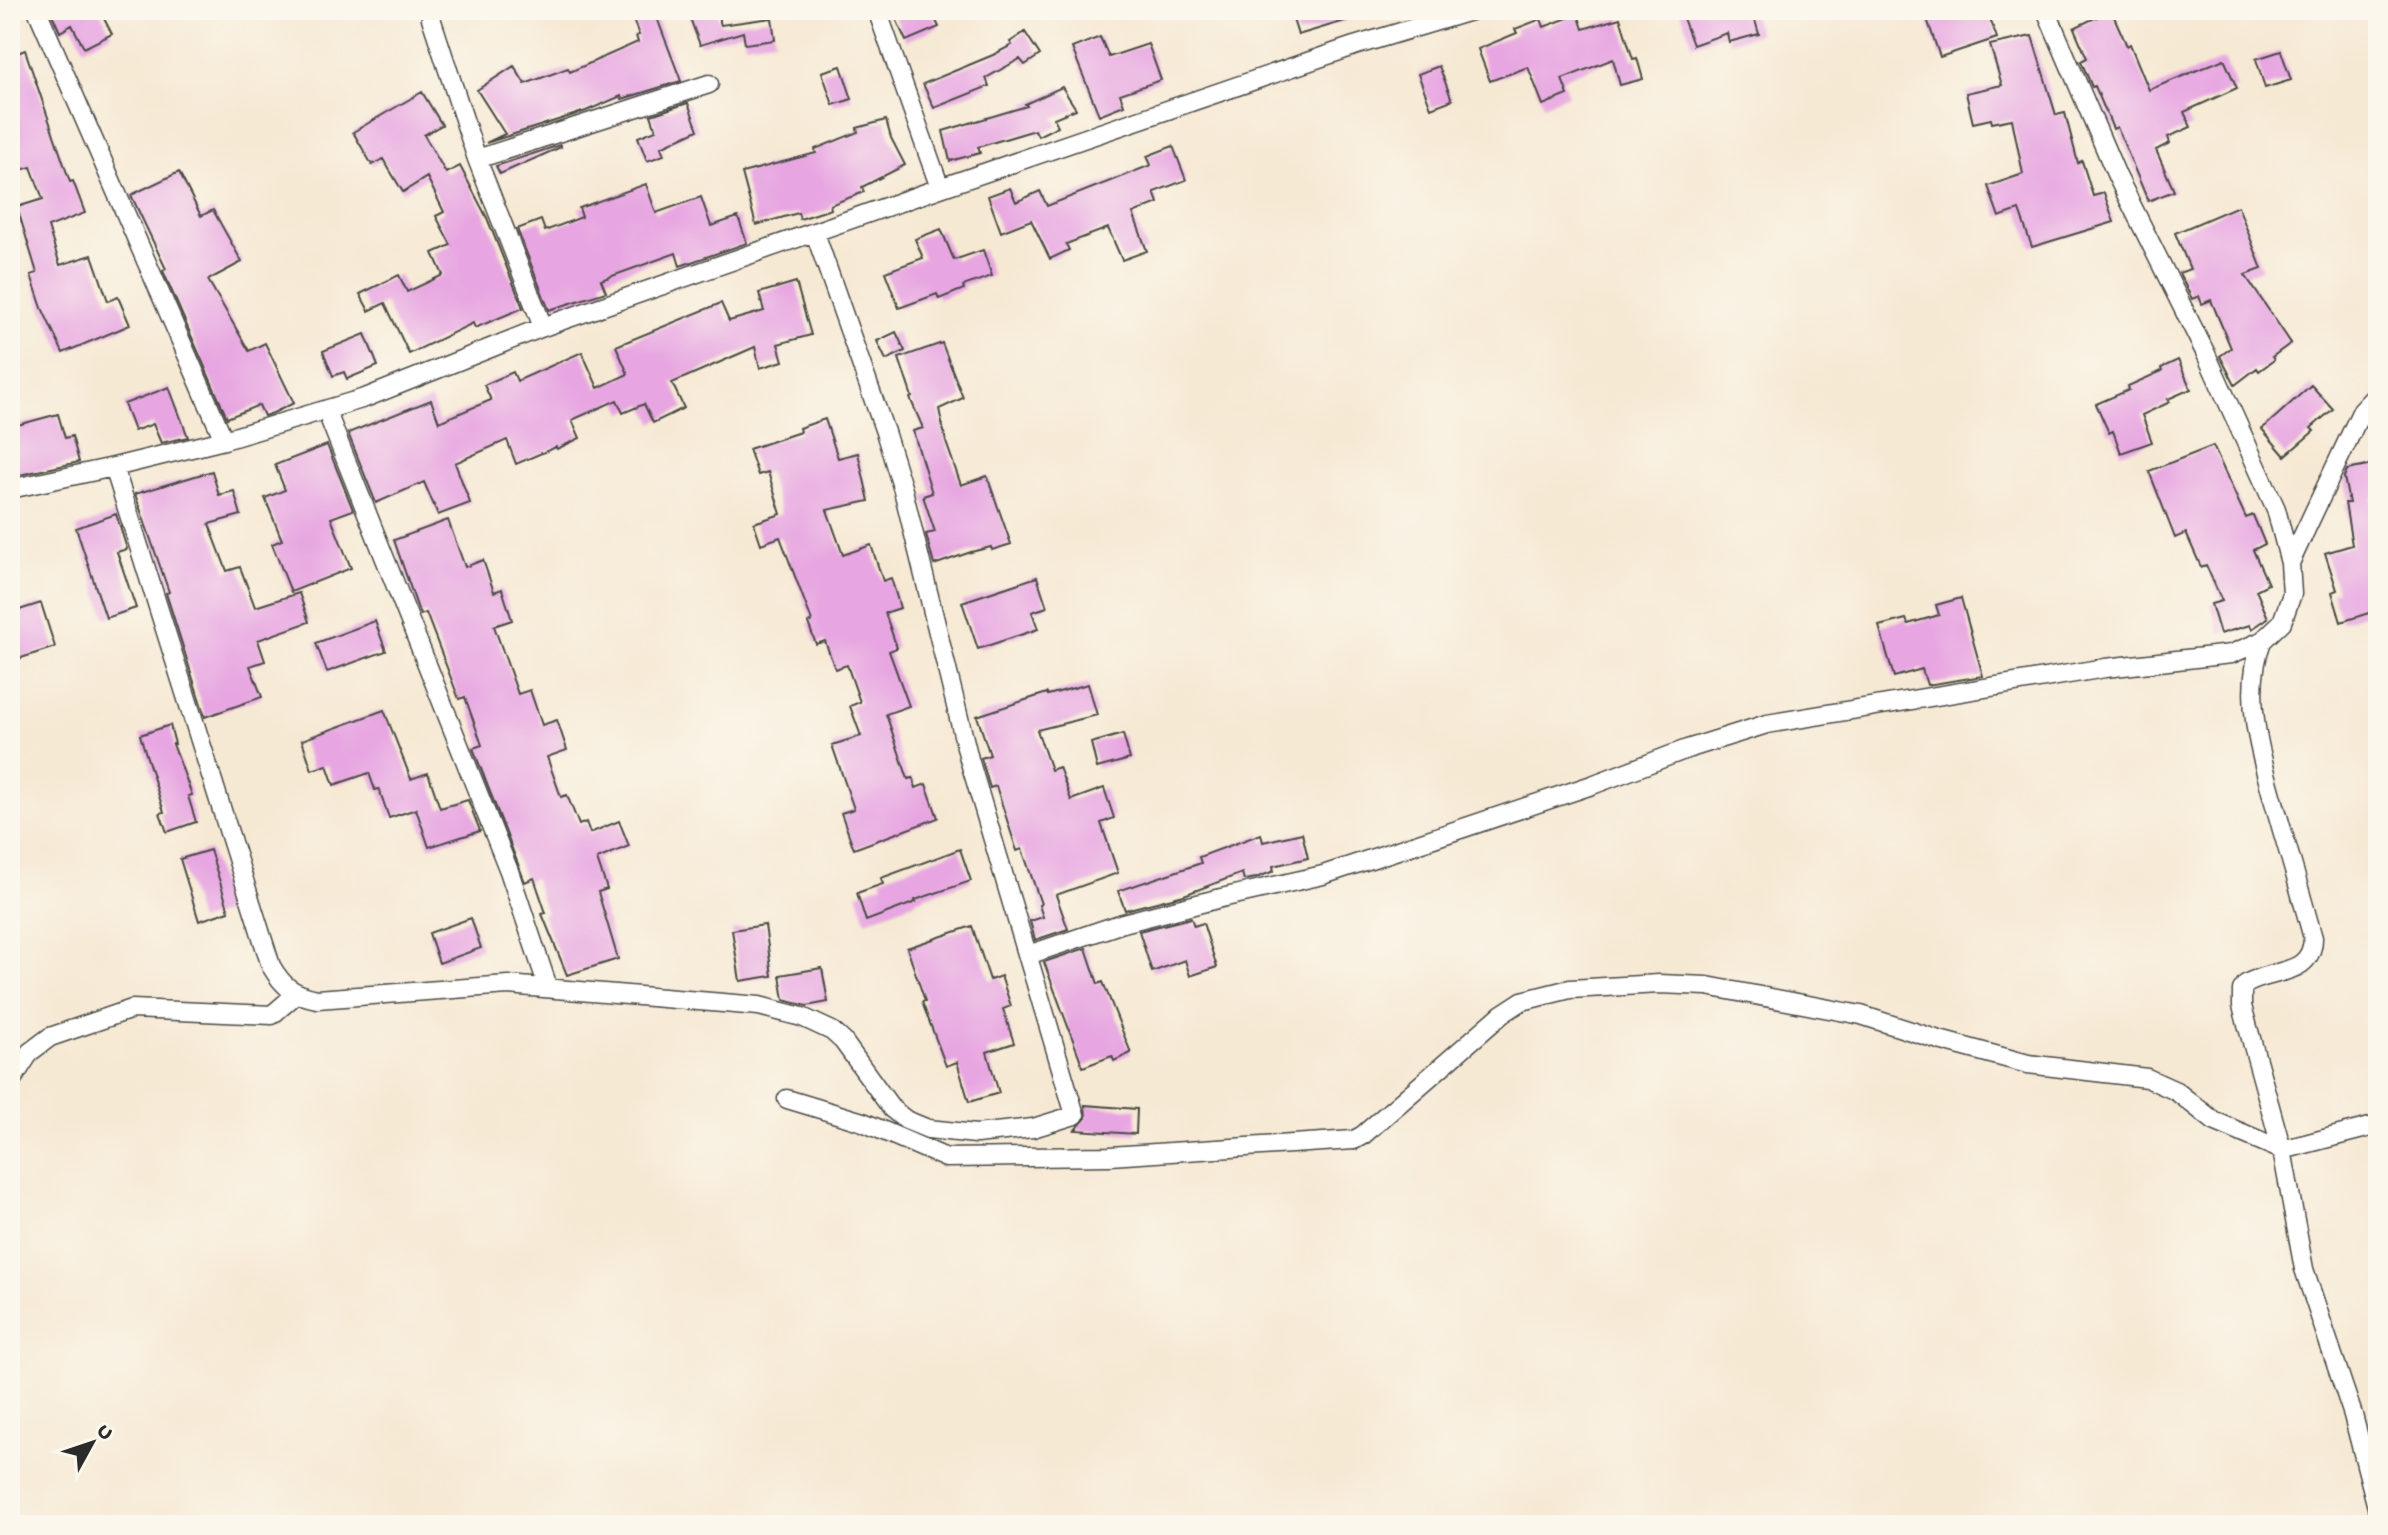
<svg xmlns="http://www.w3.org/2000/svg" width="2388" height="1535" viewBox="0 0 2388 1535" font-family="'Gochi Hand',sans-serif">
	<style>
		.building { fill: #e7a6e1 }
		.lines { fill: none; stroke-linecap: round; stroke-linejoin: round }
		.street-casing { stroke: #494844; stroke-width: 21 }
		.street { stroke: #fff; stroke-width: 18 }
	</style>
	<rect width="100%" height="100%" fill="#fbf7ec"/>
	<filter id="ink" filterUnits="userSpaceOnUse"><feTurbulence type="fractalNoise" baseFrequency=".0125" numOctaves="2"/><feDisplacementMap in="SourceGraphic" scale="16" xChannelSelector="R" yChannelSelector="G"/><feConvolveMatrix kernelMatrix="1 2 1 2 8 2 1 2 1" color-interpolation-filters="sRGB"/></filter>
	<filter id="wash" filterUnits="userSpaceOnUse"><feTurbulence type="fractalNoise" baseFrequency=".006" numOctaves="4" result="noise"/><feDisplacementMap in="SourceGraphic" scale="32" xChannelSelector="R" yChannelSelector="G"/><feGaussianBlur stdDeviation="1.8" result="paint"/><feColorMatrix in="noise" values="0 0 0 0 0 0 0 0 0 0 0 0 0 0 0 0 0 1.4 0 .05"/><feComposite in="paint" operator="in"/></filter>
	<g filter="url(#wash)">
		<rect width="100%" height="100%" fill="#f6e9d4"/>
		<g id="blocks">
			<path class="building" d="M 50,10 L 103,10 L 100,11 L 112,34 L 84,48 L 72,25 L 60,32 Z
				M 645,10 L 654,10 L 681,81 L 622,99 L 621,96 L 586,111 L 486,143 L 505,134 L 477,90 L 514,66 L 525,84 L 568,68 L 570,72 L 638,42 L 636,36 L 639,35 L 631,15 Z
				M 687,10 L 716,10 L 721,25 L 772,18 L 775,40 L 745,44 L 743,32 L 700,45 Z
				M 892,10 L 931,10 L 939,27 L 906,41 Z
				M 1290,10 L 1367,10 L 1368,14 L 1298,35 Z
				M 1680,10 L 1752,10 L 1759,34 L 1729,42 L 1727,33 L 1693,45 Z
				M 1924,10 L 1987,10 L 1997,38 L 1940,57 Z
				M 2111,10 L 2127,46 L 2130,44 L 2149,90 L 2224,59 L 2237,88 L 2184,112 L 2191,127 L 2168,137 L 2170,143 L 2156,150 L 2174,191 L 2148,201 L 2117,127 L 2113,129 L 2095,86 L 2092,87 L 2081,61 L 2087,58 L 2074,28 Z
				M 1578,14 L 1583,29 L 1620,18 L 1633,59 L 1637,58 L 1643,79 L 1620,85 L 1613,59 L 1562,79 L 1568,95 L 1543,105 L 1528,67 L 1490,81 L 1478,49 L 1517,33 L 1515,29 L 1541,19 L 1544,27 Z
				M 1025,32 L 1040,55 L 1025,65 L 1020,59 L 986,78 L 989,86 L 934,108 L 923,84 L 993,55 L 1012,45 L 1010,42 Z
				M 2032,36 L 2056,115 L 2065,113 L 2078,163 L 2082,161 L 2093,196 L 2104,193 L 2114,222 L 2032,247 L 2019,210 L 1999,217 L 1988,186 L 2023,174 L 2012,119 L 1992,123 L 1991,119 L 1973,123 L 1966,93 L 2002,85 L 1990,45 Z
				M 1100,37 L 1109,57 L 1148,44 L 1161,80 L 1120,94 L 1124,105 L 1099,115 L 1072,48 Z
				M 25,50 L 70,182 L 73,181 L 85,213 L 48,227 L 60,265 L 92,255 L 108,301 L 118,297 L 130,325 L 63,353 L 42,308 L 31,275 L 37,273 L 17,207 L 43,199 L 31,167 L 10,173 L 10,56 Z
				M 2281,51 L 2291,80 L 2265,88 L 2256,59 Z
				M 841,66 L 852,99 L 833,105 L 822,72 Z
				M 1439,66 L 1452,100 L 1431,108 L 1418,74 Z
				M 1062,87 L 1076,109 L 1054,118 L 1058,126 L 1038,136 L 1035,130 L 978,147 L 980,153 L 950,161 L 943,131 L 1027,106 L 1025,104 Z
				M 422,92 L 442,125 L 424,135 L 446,173 L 460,166 L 487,218 L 523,308 L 475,328 L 473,323 L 409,354 L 385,303 L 369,311 L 360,294 L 399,275 L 407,292 L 443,275 L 433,253 L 451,245 L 436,216 L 444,212 L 427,177 L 403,192 L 383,159 L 372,165 L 353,132 Z
				M 688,103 L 698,130 L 661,147 L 664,155 L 647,161 L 638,137 L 656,130 L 651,115 Z
				M 886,120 L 891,138 L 905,165 L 862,187 L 864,192 L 830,205 L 831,209 L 800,219 L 798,213 L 756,225 L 742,173 L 816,153 L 815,149 L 858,132 L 857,128 Z
				M 560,145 L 561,147 L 500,174 L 496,166 Z
				M 1173,146 L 1186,180 L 1154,192 L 1158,203 L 1133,213 L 1147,251 L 1122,260 L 1108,228 L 1066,244 L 1069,250 L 1050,259 L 1031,220 L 1001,232 L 988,196 L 1010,188 L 1016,202 L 1040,191 L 1047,206 L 1151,165 L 1147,156 Z
				M 179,172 L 201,216 L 213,210 L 242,262 L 208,280 L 249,351 L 265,343 L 294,403 L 273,413 L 264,416 L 259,405 L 227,418 L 163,271 L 166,269 L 131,195 Z
				M 646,184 L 656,213 L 701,197 L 711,226 L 738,217 L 747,243 L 680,266 L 676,253 L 601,280 L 606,292 L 549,310 L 517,229 L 541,220 L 545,231 L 582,217 L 579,208 Z
				M 2238,206 L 2262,269 L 2245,275 L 2291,343 L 2272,357 L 2274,360 L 2259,371 L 2257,368 L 2235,385 L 2220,356 L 2231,348 L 2211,300 L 2202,304 L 2199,296 L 2192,299 L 2179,273 L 2190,269 L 2175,233 Z
				M 941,229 L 954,260 L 983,250 L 992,276 L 963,286 L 964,289 L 939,299 L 937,294 L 899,308 L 885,272 L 923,258 L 915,239 Z
				M 796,282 L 811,335 L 778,344 L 783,361 L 760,368 L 755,347 L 672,383 L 684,408 L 653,423 L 644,404 L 623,413 L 617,400 L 572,420 L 580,438 L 557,449 L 556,447 L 516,464 L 507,440 L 455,463 L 470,503 L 438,515 L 424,482 L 376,503 L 348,433 L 431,400 L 439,422 L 491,400 L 484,385 L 513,372 L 517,381 L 582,352 L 598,388 L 628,374 L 616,346 L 721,303 L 729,321 L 764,311 L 759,293 Z
				M 896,332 L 905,351 L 886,360 L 877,341 Z
				M 365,334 L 378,366 L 347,379 L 344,372 L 333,376 L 323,351 Z
				M 942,343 L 963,398 L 939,409 L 946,442 L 961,485 L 987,476 L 1011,544 L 992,550 L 991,547 L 971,552 L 934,565 L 926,534 L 935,532 L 923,496 L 932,493 L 913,431 L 923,428 L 910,398 L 912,397 L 899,358 Z
				M 2178,360 L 2191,389 L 2168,399 L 2170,402 L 2142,415 L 2152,442 L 2121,453 L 2113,431 L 2109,433 L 2096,404 L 2129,390 L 2128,386 L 2162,371 L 2161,368 Z
				M 2311,385 L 2333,409 L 2311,428 L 2314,431 L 2285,456 L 2262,429 Z
				M 169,387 L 188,437 L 161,443 L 153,424 L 134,431 L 124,404 Z
				M 58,414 L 65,438 L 72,436 L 79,462 L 10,477 L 10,427 Z
				M 825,419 L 838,458 L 858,453 L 869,501 L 827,510 L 843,555 L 871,545 L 883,581 L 891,578 L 900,608 L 885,613 L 897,648 L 889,651 L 909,706 L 886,714 L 908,779 L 913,778 L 916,788 L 926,784 L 938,818 L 854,849 L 841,813 L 854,809 L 832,745 L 861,736 L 850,706 L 860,702 L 847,665 L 835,669 L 825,641 L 816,644 L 808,623 L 812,621 L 780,537 L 761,544 L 754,523 L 781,514 L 768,472 L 758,475 L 749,449 L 800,432 L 799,428 Z
				M 327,445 L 353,510 L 331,518 L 351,568 L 291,592 L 272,544 L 282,540 L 265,498 L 285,490 L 275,465 Z
				M 2213,446 L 2246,518 L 2253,515 L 2265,544 L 2253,550 L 2268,584 L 2256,590 L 2268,618 L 2252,629 L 2250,625 L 2220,634 L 2211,604 L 2222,601 L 2206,565 L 2201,567 L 2186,533 L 2175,538 L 2149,471 Z
				M 2378,464 L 2378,496 L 2373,497 L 2378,527 L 2378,610 L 2341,622 L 2332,592 L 2337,590 L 2325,553 L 2352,545 L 2345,503 L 2349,503 L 2344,477 L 2347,470 Z
				M 212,471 L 219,495 L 234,491 L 241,515 L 209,524 L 227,571 L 240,567 L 255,607 L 299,593 L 309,622 L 258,640 L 265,661 L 250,666 L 262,697 L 205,717 L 166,593 L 169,592 L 135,494 Z
				M 116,514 L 127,549 L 117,552 L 136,608 L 106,618 L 76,528 Z
				M 448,520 L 465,567 L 483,560 L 494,592 L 502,589 L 512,620 L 494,626 L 518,694 L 530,690 L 542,725 L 557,720 L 567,750 L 547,757 L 561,797 L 567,795 L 579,825 L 586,822 L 590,833 L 619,821 L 629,846 L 597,859 L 607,889 L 598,892 L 618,959 L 567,975 L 542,914 L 546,913 L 534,878 L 525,882 L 473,748 L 482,745 L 465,697 L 459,699 L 426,613 L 420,615 L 394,540 Z
				M 1037,577 L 1047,607 L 1032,612 L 1038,629 L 978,649 L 962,602 Z
				M 1961,598 L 1983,676 L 1927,685 L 1922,669 L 1894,677 L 1879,626 L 1906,619 L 1908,624 L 1939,615 L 1936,605 Z
				M 41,603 L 55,647 L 15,660 L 10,645 L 10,613 Z
				M 375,621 L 386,651 L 327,672 L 316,643 Z
				M 1088,684 L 1097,715 L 1037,730 L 1051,770 L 1059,767 L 1071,800 L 1104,788 L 1114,818 L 1101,823 L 1118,873 L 1056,895 L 1068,929 L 1035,940 L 1030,921 L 1043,917 L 1039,905 L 1041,904 L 1022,849 L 1017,851 L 996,786 L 990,788 L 981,758 L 990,755 L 977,716 L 1047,693 L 1048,695 Z
				M 384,710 L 411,779 L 428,773 L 440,808 L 468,800 L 480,831 L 429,847 L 416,809 L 389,818 L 379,789 L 375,790 L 369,773 L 334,785 L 327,765 L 312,770 L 302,740 Z
				M 170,725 L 175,744 L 173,744 L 192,795 L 188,796 L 196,822 L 167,832 L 160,813 L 164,812 L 140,735 Z
				M 1123,734 L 1130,759 L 1097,768 L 1091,743 Z
				M 1302,833 L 1308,858 L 1273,866 L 1274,871 L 1256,878 L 1244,880 L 1242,873 L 1184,895 L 1125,910 L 1118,891 L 1201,863 L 1199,857 L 1261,834 L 1263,842 Z
				M 960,849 L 971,881 L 915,900 L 916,902 L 866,921 L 857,893 L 883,884 L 881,878 Z
				M 210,850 L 229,911 L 199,921 L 180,859 Z
				M 471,918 L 481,948 L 439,963 L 429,933 Z
				M 1191,918 L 1194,926 L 1203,923 L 1217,967 L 1190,976 L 1185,960 L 1152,972 L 1139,931 Z
				M 765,925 L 772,976 L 740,981 L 732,930 Z
				M 972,926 L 990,980 L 1001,976 L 1011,1006 L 1003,1009 L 1014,1043 L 987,1052 L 999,1093 L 969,1102 L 957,1062 L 946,1066 L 922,1002 L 925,1001 L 907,948 Z
				M 1086,948 L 1098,984 L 1103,982 L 1131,1053 L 1114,1061 L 1112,1056 L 1083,1067 L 1044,962 Z
				M 822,968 L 828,1002 L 807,1006 L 784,1000 L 780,975 Z
				M 1085,1105 L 1137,1109 L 1136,1134 L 1075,1130 L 1086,1118 Z"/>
		</g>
	</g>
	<g filter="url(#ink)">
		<use href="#blocks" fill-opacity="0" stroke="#494844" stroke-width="2"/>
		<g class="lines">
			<g class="street-casing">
				<path id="street" d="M 37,10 L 224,440
					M 877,10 L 940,188
					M 431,18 L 477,159 L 543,327
					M 477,159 L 709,84
					M 326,410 L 509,871 L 548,987
					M 114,467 L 271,966 C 284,988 293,994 317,999 L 508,985 L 759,1006 L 802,1017 L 832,1031 L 843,1041 L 892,1109 L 906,1120 L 928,1129 L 976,1134 L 1033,1128 L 1075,1115 L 969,759 L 903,490 L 885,432 L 815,233
					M 10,489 L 114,467 L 224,440 L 365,398 L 543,327 L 940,188 L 1354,46 L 1474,10
					M 2290,563 L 2362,410 L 2378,393
					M 2262,641 C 2239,701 2266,772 2282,830 C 2293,866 2303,902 2313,938 C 2312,977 2273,968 2246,984 L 2242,990 L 2242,1006 L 2282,1150 L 2304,1269 L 2353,1415 L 2378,1511
					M 1028,955 L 1123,923 L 1217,899 L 1323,875 L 1592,785 L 1687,749 L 1767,724 L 2105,668 L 2231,654 L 2262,641 L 2282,622 L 2292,594 L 2290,563 L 2276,509 L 2206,354 L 2117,176 L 2046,10
					M 10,1083 L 30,1052 L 50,1037 L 132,1009 L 272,1015 L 295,995
					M 787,1099 L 863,1122 L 946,1158 L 1110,1156 L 1354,1140 L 1363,1135 L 1502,1014 L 1522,1001 L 1570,989 L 1659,984 L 1707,986 L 1861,1015 L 1939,1040 L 2028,1064 L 2147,1078 L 2176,1091 L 2214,1121 L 2282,1150 L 2378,1125"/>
			</g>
			<use href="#street" class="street"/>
		</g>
	</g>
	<rect width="2388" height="1535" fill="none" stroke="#fbf7ec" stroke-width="40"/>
	<g transform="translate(92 1443) rotate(50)" stroke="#fbf7ec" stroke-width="6" paint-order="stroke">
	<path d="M0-6L14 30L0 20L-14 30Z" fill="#2b2b2b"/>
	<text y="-12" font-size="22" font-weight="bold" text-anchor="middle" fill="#2b2b2b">U</text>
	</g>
</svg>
